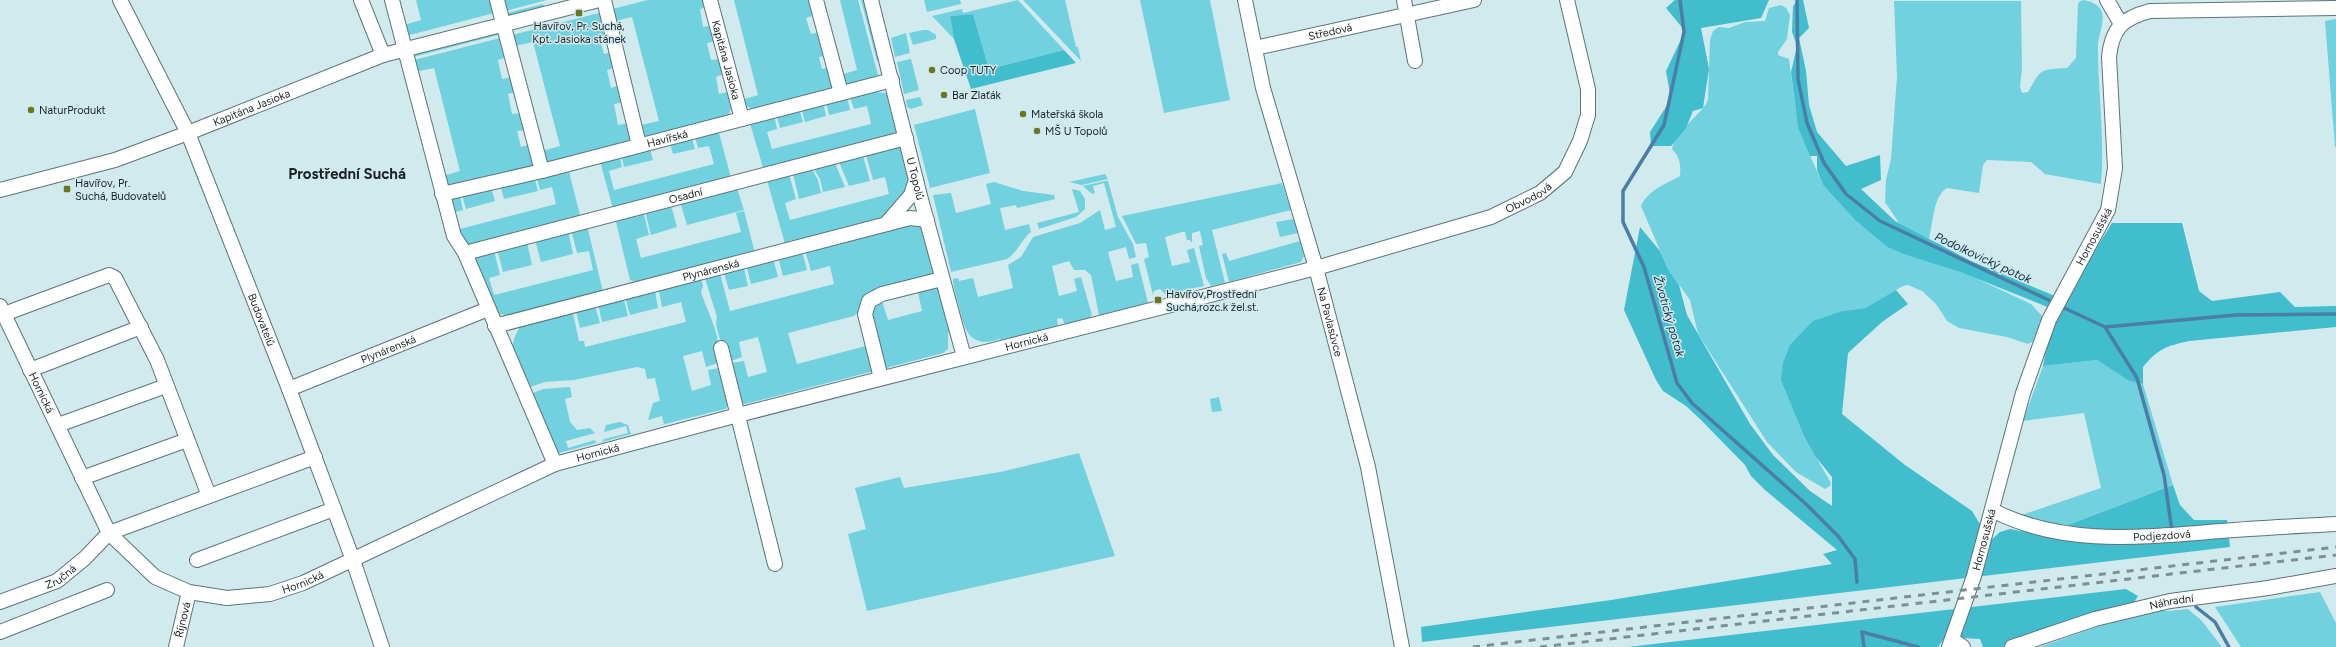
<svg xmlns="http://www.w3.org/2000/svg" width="2336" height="647" viewBox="0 0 2336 647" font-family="Figtree,sans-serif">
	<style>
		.green { fill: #71d1de }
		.forest { fill: #41bdcd }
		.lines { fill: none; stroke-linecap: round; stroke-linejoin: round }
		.stream { stroke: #4a7ea6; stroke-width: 3.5 }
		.minor-casing { stroke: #5d7377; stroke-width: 16 }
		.minor { stroke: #fff; stroke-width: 14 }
		.rail { stroke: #7d8f92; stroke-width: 3; stroke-dasharray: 7 7; stroke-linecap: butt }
		.poi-dot { fill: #6c751f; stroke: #d1eaee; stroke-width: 1.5 }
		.labels { text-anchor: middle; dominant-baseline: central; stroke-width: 3; stroke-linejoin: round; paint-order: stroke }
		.poi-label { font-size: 11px; fill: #1a2325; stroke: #d1eaee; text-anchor: start }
		.street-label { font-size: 11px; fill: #1a2325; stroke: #d1eaee }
		.water-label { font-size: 12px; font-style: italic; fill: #102f46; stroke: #d1eaee }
		.district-label { font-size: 15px; font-weight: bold; fill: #1a2325; stroke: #d1eaee }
	</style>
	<rect width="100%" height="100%" fill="#d1eaee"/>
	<path class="green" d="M 416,0 L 494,0 L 498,12 L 406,36 L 404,25 L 421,20 Z
		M 501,0 L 547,0 L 505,11 Z
		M 648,0 L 707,0 L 709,6 L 700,9 L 703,27 L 713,25 L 717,41 L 707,43 L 711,60 L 722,59 L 724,74 L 716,77 L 719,94 L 732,91 L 733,104 L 728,116 L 644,138 L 641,125 L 659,121 L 632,17 L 615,21 L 612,9 Z
		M 734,0 L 811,0 L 815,15 L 806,18 L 811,34 L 820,32 L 826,56 L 819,57 L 822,69 L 831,67 L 837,89 L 755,110 L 746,106 L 741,100 L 758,95 Z
		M 840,0 L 858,0 L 878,75 L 865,81 L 843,86 L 840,75 L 857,70 Z
		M 861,0 L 865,0 L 880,60 L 877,61 Z
		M 924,0 L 960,0 L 961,4 L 927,12 Z
		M 1018,0 L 1064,50 L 989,69 L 973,14 L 950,16 L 954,39 L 932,16 L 962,9 L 963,13 Z
		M 1023,0 L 1065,0 L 1076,47 L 1078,47 L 1081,61 Z
		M 1140,0 L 1210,0 L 1230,100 L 1164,113 Z
		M 2083,0 C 2090,1 2098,4 2101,10 C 2106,21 2098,35 2098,46 C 2098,93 2105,138 2101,184 L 2045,174 L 2031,162 L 1987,160 L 1983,165 L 1979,193 L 1947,188 C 1933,196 1933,224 1929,239 L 1899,223 L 1885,202 L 1886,180 L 1891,159 L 1897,76 L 1894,1 L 2021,1 L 2022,68 L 2020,87 L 2022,93 L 2028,92 C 2042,68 2039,70 2067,68 L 2076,58 L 2078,5 L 2079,2 Z
		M 543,4 L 544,8 L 507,17 L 507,13 Z
		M 1781,5 L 1786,8 L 1790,15 L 1787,39 L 1778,52 L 1778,55 L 1789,59 L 1798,128 L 1823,185 L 1855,220 L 1887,247 L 1969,275 L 2031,304 L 2043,317 L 2034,341 L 2028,344 L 2007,337 L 1959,328 L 1947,321 L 1936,304 L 1922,291 L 1908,285 L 1903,286 L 1865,308 L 1843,311 L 1805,438 L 1831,483 L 1830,486 L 1825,489 L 1796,472 L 1767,442 L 1698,334 L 1690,300 L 1668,269 L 1641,206 C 1648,190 1666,184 1680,176 C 1681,165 1680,157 1672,149 C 1676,129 1700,117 1708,100 L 1710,40 L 1713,31 L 1719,27 L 1729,28 L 1745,22 L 1765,21 L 1769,8 Z
		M 603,12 L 608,38 L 600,40 L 604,54 L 612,52 L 617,67 L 607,70 L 611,88 L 620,85 L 625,102 L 614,104 L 618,125 L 630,123 L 635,141 L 547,162 L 542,151 L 560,146 L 533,42 L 515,46 L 512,35 Z
		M 2336,19 L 2336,147 L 2335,147 L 2325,21 Z
		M 923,30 L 928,30 L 936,35 L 936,39 L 913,45 L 909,33 Z
		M 498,31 L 502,34 L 409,58 L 410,55 Z
		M 906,33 L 910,53 L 895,57 L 891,38 Z
		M 504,37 L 508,57 L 498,60 L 502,79 L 513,77 L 517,92 L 508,94 L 512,114 L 525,113 L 528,130 L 517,131 L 521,147 L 532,144 L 535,162 L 533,166 L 449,186 L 443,176 L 460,171 L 434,68 L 415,72 L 410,61 Z
		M 911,59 L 919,90 L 904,94 L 897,62 Z
		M 872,92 L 887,93 L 898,129 L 895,137 L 764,171 L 749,120 L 774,114 L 777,129 L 767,132 L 772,149 L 871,124 L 867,106 L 854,109 L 849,94 Z
		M 847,96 L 850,110 L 829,115 L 826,101 Z
		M 920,97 L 923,105 L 911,109 L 907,107 L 906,100 Z
		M 823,102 L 826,116 L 805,122 L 801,107 Z
		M 799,108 L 803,122 L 780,128 L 776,113 Z
		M 975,109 L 990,173 L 930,188 L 914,125 Z
		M 718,129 L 731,178 L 613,209 L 600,161 L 619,153 L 622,167 L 609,171 L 614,190 L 714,164 L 709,146 L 698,148 L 694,133 Z
		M 691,135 L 695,149 L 673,154 L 669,140 Z
		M 649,146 L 653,160 L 624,167 L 621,153 Z
		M 898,146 L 901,147 L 910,177 L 910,186 L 885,218 L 793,243 L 792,240 L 789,241 L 790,244 L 785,244 L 767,180 L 789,174 L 796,199 L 785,203 L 790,220 L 889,194 L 885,177 L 873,180 L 866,155 Z
		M 863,156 L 870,181 L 849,186 L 839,162 Z
		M 835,163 L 845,187 L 823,192 L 820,179 L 814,169 Z
		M 568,168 L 581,219 L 478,246 L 467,247 C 459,241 444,208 448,199 L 460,195 L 463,210 L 452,213 L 456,230 L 556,204 L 552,187 L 540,190 L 536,175 Z
		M 812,169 L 818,180 L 821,193 L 799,199 L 793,174 Z
		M 1105,174 L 1108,179 L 1082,185 L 1069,182 Z
		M 534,176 L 538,191 L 504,199 L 500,185 Z
		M 1105,181 L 1108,181 L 1118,217 L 1133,244 L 1136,257 L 1129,259 L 1126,247 L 1108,252 L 1116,281 L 1133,277 L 1131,265 L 1138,263 L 1148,303 L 1099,315 L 1091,275 L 1085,270 L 1074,270 L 1069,261 L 1052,266 L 1059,296 L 1077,291 L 1074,279 L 1081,277 L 1092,315 L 1090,318 L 1065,325 L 1062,318 L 1057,319 L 1058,326 L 1001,341 L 1000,339 C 970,349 965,331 959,307 C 957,298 953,288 953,279 L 958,278 L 959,281 L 973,278 L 978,297 L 1013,288 L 1008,265 L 1021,257 L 1033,237 L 1080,223 L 1100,210 L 1105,230 L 1116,227 L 1104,183 L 1093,186 L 1095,193 L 1092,194 L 1083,186 Z
		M 994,182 L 1023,191 L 1054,195 L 1055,199 L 1017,208 L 1016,205 L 1000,208 L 1005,230 L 1029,224 L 1031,232 C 1021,240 1018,252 1007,259 L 951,272 L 933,195 L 951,193 L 956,213 L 991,204 L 986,184 Z
		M 1282,183 L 1291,210 L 1212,230 L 1225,283 L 1211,286 L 1206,278 L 1199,246 L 1203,245 L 1200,231 L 1192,233 L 1192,242 L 1191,242 L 1190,240 L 1187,240 L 1185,232 L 1182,232 L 1165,237 L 1172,266 L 1190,262 L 1187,250 L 1194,248 L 1204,286 L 1165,294 L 1160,289 L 1154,291 L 1153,295 L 1144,259 L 1149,257 L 1146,243 L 1136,244 L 1122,216 Z
		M 491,187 L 495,201 L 466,209 L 462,195 Z
		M 737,188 L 744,210 L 687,225 L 680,202 Z
		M 1072,189 L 1080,191 L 1085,199 L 1085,209 L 1076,217 L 1039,229 L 1037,223 L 1079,212 Z
		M 671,205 L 677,227 L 651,235 L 645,211 Z
		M 643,211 L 649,235 L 636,239 L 641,258 L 741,232 L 736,213 L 744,211 L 755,253 L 636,282 L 630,280 L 616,222 Z
		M 1294,219 L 1298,233 L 1280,237 L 1276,222 Z
		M 915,224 L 924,229 L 934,273 L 933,275 L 861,310 L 854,316 L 788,333 L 797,364 L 866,346 L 874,371 L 745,404 L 741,403 L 731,363 L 744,361 L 748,377 L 767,372 L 758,337 L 739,342 L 742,357 L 731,361 C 725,350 713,329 717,317 L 704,275 L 719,270 L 730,311 L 834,284 L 830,266 L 811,271 L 805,250 Z
		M 587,225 L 603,292 L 511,316 L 499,314 L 473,256 L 494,250 L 500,275 L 489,278 L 494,295 L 593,270 L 589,251 L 577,253 L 571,229 Z
		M 568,230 L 573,254 L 541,262 L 535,240 Z
		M 1300,241 L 1304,256 L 1301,262 L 1229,282 L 1222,254 L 1226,253 L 1229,261 Z
		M 527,242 L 532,265 L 503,272 L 497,249 Z
		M 802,251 L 807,270 L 783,276 L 778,257 Z
		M 773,258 L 778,277 L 751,284 L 746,264 Z
		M 743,264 L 748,286 L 729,290 L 723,270 Z
		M 700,276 L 703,286 L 701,292 C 709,317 722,334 718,363 L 706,367 L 702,351 L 683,356 L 692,391 L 711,385 L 708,370 L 719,368 L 728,406 L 725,409 L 645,429 L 664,424 L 662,416 L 648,420 L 653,403 L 660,401 L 655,378 L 647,379 L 645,369 L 637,367 L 574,380 L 545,382 L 527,388 C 515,362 504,353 521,325 L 572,309 L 579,341 L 584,341 L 585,347 L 686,322 L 681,302 L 662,307 L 658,286 Z
		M 938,287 L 950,332 L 948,333 L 948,349 L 943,353 L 886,368 L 881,364 L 869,307 L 882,301 L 888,320 L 922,311 L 918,292 Z
		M 655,291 L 658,308 L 630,315 L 625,297 Z
		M 623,296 L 628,316 L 602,322 L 598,303 Z
		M 594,303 L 600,323 L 580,328 L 576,311 Z
		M 2097,360 L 2129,381 L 2143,384 L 2173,485 L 2060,528 L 2013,518 L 2101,488 L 2084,413 L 2023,421 L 2043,366 Z
		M 570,387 L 572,397 L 565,399 L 570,422 L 577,430 L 590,428 L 595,433 L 566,441 L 568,448 L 595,440 L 596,443 L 555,454 L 531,394 L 543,389 Z
		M 1219,397 L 1222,411 L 1212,412 L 1210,399 Z
		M 620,422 L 628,425 L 631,434 L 602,442 L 604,439 L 628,433 L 626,426 L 604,432 L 606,425 Z
		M 1079,453 L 1115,556 L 867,611 L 848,534 L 866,529 L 855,488 L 900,477 L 904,488 L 1000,472 Z
		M 2320,592 L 2336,623 L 2336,647 L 2241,647 L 2215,607 Z
		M 2188,609 L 2202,621 L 2222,647 L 2040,647 L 2096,627 L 2161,610 L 2168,611 Z"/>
	<path class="forest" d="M 1675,0 L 1769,0 L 1761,18 L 1701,28 L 1709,69 L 1703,108 L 1693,111 L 1686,128 L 1671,146 L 1651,146 L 1650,132 L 1671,99 L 1666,71 L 1685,31 L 1666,8 Z
		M 1798,0 L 1803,0 L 1809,28 L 1799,38 L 1806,71 L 1809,105 L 1817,132 L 1846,166 L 1880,155 L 1881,180 L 1861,189 L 1895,221 L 1971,261 L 2055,296 L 2050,308 L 1963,273 L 1904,254 L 1887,247 L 1855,220 L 1823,185 L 1817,170 L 1817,156 L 1810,156 L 1798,128 L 1791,72 L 1797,46 L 1792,32 L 1793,6 Z
		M 973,14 L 989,69 L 1064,50 L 1076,63 L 971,89 L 954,39 L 950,16 Z
		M 2112,223 L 2182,223 L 2199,291 L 2212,301 L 2280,292 L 2295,307 L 2336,306 L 2336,327 L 2189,341 C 2166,346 2158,349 2143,367 L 2143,384 L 2129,381 L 2097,360 L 2043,366 C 2053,311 2084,269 2112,223 Z
		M 1640,227 L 1660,251 L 1668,269 L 1679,285 L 1687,315 L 1750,424 L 1773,455 L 1810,491 L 1832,506 L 1832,477 L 1815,456 L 1805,438 L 1781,380 L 1783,363 L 1790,345 L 1813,321 L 1843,311 L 1865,308 L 1896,290 L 1908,304 L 1882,322 L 1848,353 L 1842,414 L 1905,465 L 1972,511 L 1990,541 L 2000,532 L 2010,529 L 2037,534 L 2060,528 L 2173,485 L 2180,505 L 2194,520 L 2227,520 L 2230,547 L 1422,642 L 1421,627 L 1611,600 L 1832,564 L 1823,554 L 1837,550 L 1765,490 L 1751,476 L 1745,465 L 1701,420 L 1686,406 L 1663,391 L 1656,380 L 1624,310 Z
		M 2126,589 L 2138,596 L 2133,604 L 2081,619 L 2002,647 L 1983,647 L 1980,639 L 1945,637 L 1938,647 L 1628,647 Z"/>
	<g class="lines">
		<path class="stream" d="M 1680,0 L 1684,32 L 1664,125 L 1623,191 L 1623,222 L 1644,267 L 1677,383 L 1692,403 L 1807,505 L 1838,536 L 1855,559 L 1857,582
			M 1797,0 L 1798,79 L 1807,123 L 1824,163 L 1846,194 L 1880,221 L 2055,303
			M 2060,306 L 2105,327 L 2137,378 L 2164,475 L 2172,531
			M 2105,327 L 2236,315 L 2336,314
			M 2196,607 L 2215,622 L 2229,647
			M 1864,647 L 1862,632 L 1918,647"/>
		<g class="minor-casing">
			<g id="minor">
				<path id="s1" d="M 120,0 L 188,133 L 289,389 L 353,560 L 382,647"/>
				<path d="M 361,0 L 383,55"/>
				<path d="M 392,0 L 454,236 L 465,253 L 555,464"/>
				<path d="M 497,0 L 542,171"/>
				<path d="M 604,0 L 639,145"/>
				<path id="s2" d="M 710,0 L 742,119"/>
				<path d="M 816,0 L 841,93"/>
				<path id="s3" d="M 871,0 L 920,196 L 964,357"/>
				<path id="s4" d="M 1245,0 L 1263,88 L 1316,268 L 1368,467 L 1402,647"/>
				<path d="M 1404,0 L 1415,61"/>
				<path d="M 2107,0 L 2121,24"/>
				<path id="s5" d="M 1255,48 L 1474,0"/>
				<path id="s6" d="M 0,190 L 115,160 L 188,133 L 383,55 L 599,0"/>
				<path id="s7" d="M 442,194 L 542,171 L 892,80"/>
				<path d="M 886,224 L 911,195 L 916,180"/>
				<path id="s8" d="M 465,253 L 906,138"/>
				<path id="s9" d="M 0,306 L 109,533 L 155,577 L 189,592 L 227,598 L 270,594 L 303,583 L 555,464 L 738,415 L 1316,268 L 1491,217 L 1540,193 L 1565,172 L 1580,141 L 1588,115 L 1588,89 L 1567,0"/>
				<path d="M 4,314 L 109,275 L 115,278 L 157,360 L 209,496"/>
				<path id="s10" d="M 495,326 L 910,218 L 927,220"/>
				<path d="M 721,348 L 775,564"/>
				<path d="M 30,370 L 141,327"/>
				<path d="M 881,378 L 865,314 L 869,301 L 882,294 L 942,279"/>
				<path id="s11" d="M 289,389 L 488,309"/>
				<path d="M 58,425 L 166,386"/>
				<path d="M 82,478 L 187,440"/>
				<path id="s12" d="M 1992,510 C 2063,547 2143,537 2221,531 C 2259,528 2298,526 2336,524"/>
				<path d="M 197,560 L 334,509"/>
				<path id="s13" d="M 0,602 L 57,581 L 85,558 L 109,533 L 315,457"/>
				<path d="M 0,632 L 107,590"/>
				<path d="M 1953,640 L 1963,647"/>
				<path id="s14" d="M 176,647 L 189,592"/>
				<path id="s15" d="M 1949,647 L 1974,576 L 2023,393 L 2049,320 L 2108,210 L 2115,168 L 2109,57 C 2112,28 2123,18 2150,11 L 2336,8"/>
				<path id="s16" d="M 2012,647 L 2095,619 L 2170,601 L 2268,588 L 2336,576"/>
			</g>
		</g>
		<use href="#minor" class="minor"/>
		<path class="rail" d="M 1473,647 L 2336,547
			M 1540,647 L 2336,555"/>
	</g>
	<g class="poi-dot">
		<rect x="575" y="9" width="8" height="8" rx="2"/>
		<circle cx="932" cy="70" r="4"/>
		<circle cx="944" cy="95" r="4"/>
		<circle cx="31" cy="110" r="4"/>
		<circle cx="1023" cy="114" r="4"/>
		<circle cx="1037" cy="131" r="4"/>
		<rect x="63" y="185" width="8" height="8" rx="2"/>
		<rect x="1154" y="296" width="8" height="8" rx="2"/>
	</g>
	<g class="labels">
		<g class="poi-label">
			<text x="579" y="26" text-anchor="middle">Havířov, Pr. Suchá,<tspan x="579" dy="13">Kpt. Jasioka stánek</tspan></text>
			<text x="940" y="70">Coop TUTY</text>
			<text x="952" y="95">Bar Zlaťák</text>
			<text x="39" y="110">NaturProdukt</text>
			<text x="1031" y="114">Mateřská škola</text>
			<text x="1045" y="131">MŠ U Topolů</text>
			<text x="75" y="183">Havířov, Pr.<tspan x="75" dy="13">Suchá, Budovatelů</tspan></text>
			<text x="1166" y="294">Havířov,Prostřední<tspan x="1166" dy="13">Suchá,rozc.k žel.st.</tspan></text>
		</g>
		<g class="street-label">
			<text stroke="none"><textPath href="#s5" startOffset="77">Středová</textPath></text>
			<text stroke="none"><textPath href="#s2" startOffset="62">Kapitána Jasioka</textPath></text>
			<text stroke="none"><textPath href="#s6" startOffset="265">Kapitána Jasioka</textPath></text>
			<text stroke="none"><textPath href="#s7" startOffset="232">Havířská</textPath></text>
			<text stroke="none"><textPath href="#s3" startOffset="184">U Topolů</textPath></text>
			<text stroke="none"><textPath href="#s8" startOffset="228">Osadní</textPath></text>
			<text stroke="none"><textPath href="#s9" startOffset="1758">Obvodová</textPath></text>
			<text stroke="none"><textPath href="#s15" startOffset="437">Hornosušská</textPath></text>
			<text stroke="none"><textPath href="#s10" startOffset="223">Plynárenská</textPath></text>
			<text stroke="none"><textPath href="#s1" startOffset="350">Budovatelů</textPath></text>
			<text stroke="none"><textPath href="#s4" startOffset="333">Na Pavlasůvce</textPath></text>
			<text stroke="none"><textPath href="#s9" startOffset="1235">Hornická</textPath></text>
			<text stroke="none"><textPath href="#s11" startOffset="107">Plynárenská</textPath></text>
			<text stroke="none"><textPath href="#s9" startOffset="96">Hornická</textPath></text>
			<text stroke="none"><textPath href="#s9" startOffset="792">Hornická</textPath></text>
			<text stroke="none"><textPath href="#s12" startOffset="174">Podjezdová</textPath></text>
			<text stroke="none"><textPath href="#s15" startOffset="113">Hornosušská</textPath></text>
			<text stroke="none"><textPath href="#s13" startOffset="66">Zručná</textPath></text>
			<text stroke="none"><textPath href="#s9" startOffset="469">Hornická</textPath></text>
			<text stroke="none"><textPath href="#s16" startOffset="166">Náhradní</textPath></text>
			<text stroke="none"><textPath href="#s14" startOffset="28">Říjnová</textPath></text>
		</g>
		<g class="water-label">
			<text transform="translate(1983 258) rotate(25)">Podolkovický potok</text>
			<text transform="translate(1669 316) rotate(74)">Životický potok</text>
		</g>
		<g class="district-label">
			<text x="347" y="174">Prostřední Suchá</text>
		</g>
	</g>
</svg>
